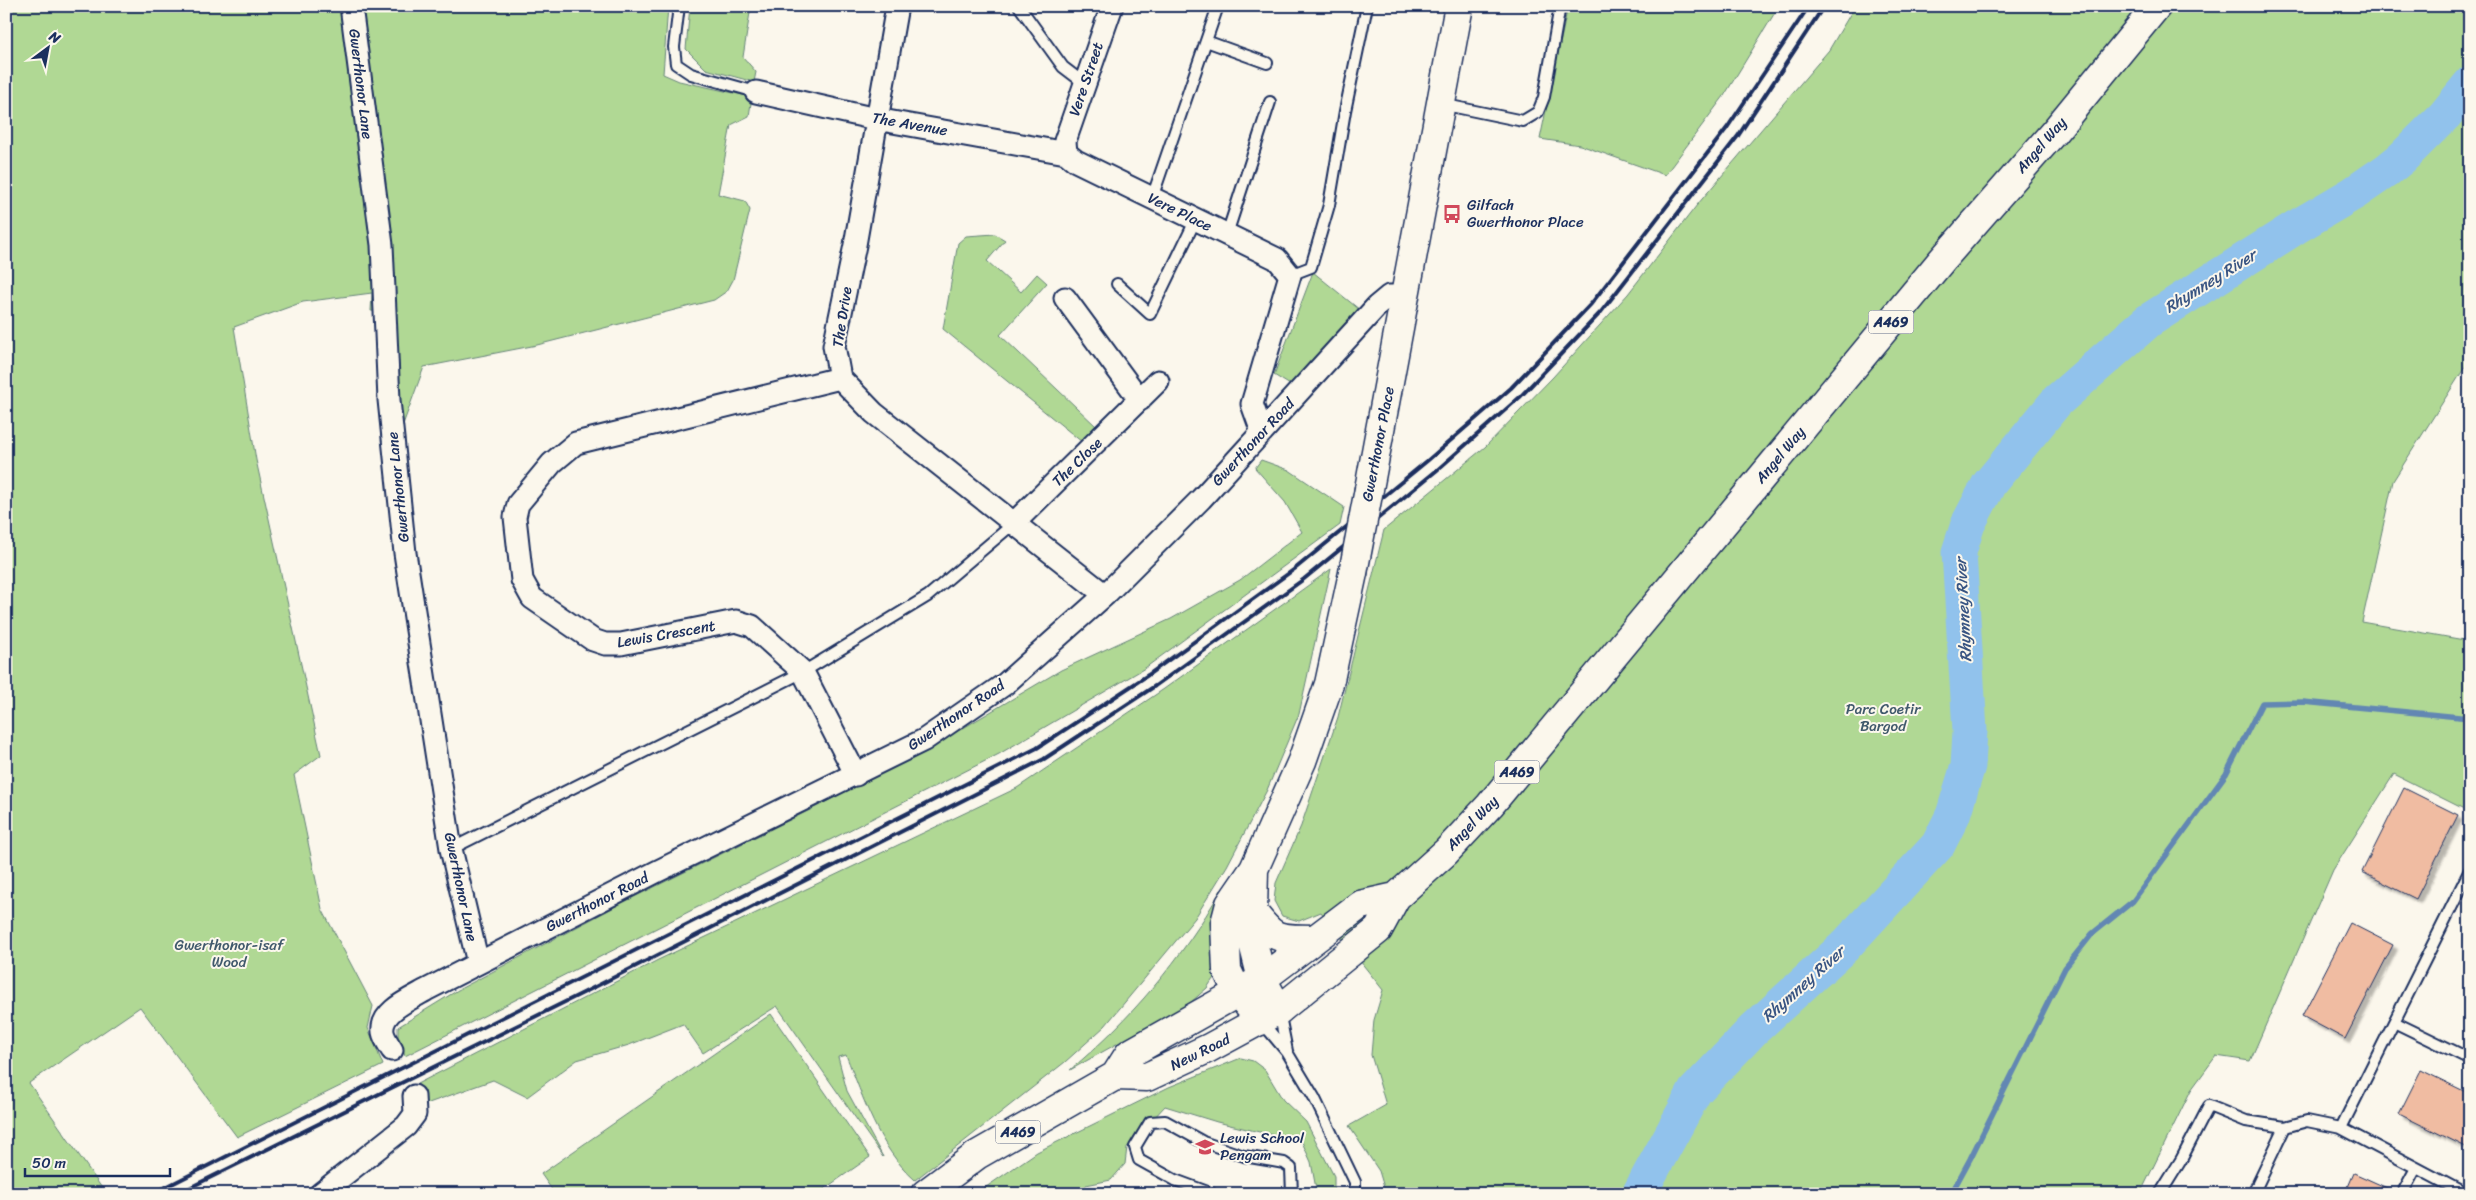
<svg xmlns="http://www.w3.org/2000/svg" width="2476" height="1200" viewBox="0 0 2476 1200" font-family="Sriracha,sans-serif">
	<style>
		.green { fill: #b0d894; stroke: #668479 }
		.lines { fill: none; stroke-linecap: round; stroke-linejoin: round }
		.stream { stroke: #6287b3; stroke-width: 5.5 }
		.river { stroke: #91c2ec; stroke-width: 35 }
		.building { fill: #f0bca2; stroke: #1b2f5e; filter: url(#shadow) }
		.lane-casing { stroke: #1b2f5e; stroke-width: 14 }
		.street-casing { stroke: #1b2f5e; stroke-width: 25 }
		.secondary-casing { stroke: #1b2f5e; stroke-width: 31 }
		.primary-casing { stroke: #1b2f5e; stroke-width: 31 }
		.lane { stroke: #fbf7ec; stroke-width: 10 }
		.street { stroke: #fbf7ec; stroke-width: 21 }
		.secondary { stroke: #fbf7ec; stroke-width: 28 }
		.primary { stroke: #fbf7ec; stroke-width: 28 }
		.rail { stroke: #1b2f5e; stroke-width: 4 }
		.secondary-bridge-casing { stroke: #1b2f5e; stroke-width: 31; stroke-linecap: butt }
		.secondary-bridge { stroke: #fbf7ec; stroke-width: 28 }
		.labels { text-anchor: middle; dominant-baseline: central; stroke-width: 4; stroke-linejoin: round; paint-order: stroke }
		.shield { fill: #fbf7ec; stroke: #5e6b89; stroke-width: 1 }
		.shield-label { font-size: 14px; font-weight: bold; fill: #1b2f5e }
		.street-label { font-size: 15px; fill: #1b2f5e; stroke: #fbf7ec }
		.poi-label { font-size: 15px; fill: #1b2f5e; stroke: #fbf7ec; text-anchor: start }
		.park-label { font-size: 15px; fill: #40596c; stroke: #fbf7ec }
		.water-label { font-size: 16px; font-style: italic; fill: #385482; stroke: #fbf7ec }
	</style>
	<defs>
		<filter id="shadow"><feDropShadow dx="4.5" dy="4.5" stdDeviation="1" flood-color="#0004"/></filter>
	</defs>
	<rect width="100%" height="100%" fill="#fbf7ec"/>
	<filter id="ink" filterUnits="userSpaceOnUse"><feTurbulence type="fractalNoise" baseFrequency=".02" numOctaves="2"/><feDisplacementMap in="SourceGraphic" scale="10" xChannelSelector="R" yChannelSelector="G"/><feConvolveMatrix kernelMatrix="1 2 1 2 8 2 1 2 1" color-interpolation-filters="sRGB"/></filter>
	<g filter="url(#ink)">
		<path class="green" d="M 6,6 L 668,6 L 663,74 L 679,81 L 752,97 L 749,116 L 731,125 L 718,194 L 745,201 L 750,210 L 733,280 L 727,291 L 714,300 L 537,345 L 424,367 L 401,430 L 394,312 L 371,311 L 372,293 L 303,302 L 234,327 L 256,460 L 321,755 L 294,775 L 322,909 L 373,1006 L 368,1028 L 383,1065 L 237,1137 L 140,1007 L 29,1083 L 106,1194 L 6,1194 Z
			M 690,6 L 751,6 L 743,57 L 756,72 L 754,82 L 706,69 L 686,49 Z
			M 1568,6 L 1779,6 L 1724,96 L 1665,175 L 1580,145 L 1540,139 Z
			M 1855,6 L 2470,6 L 2470,359 L 2393,481 L 2362,622 L 2470,641 L 2470,812 L 2394,774 L 2333,870 L 2250,1061 L 2216,1056 L 2191,1090 L 2140,1194 L 1386,1194 L 1379,1171 L 1349,1126 L 1386,1105 L 1371,1055 L 1374,1020 L 1383,990 L 1321,912 L 1299,921 L 1282,916 L 1274,901 L 1276,883 L 1301,826 L 1338,717 L 1384,530 L 1485,447 L 1553,377 L 1628,294 L 1697,205 L 1829,50 Z
			M 995,234 L 1005,240 L 987,261 L 1021,292 L 1037,274 L 1047,283 L 1000,335 L 1096,426 L 1082,442 L 943,329 L 958,243 L 966,236 Z
			M 1313,272 L 1360,310 L 1295,388 L 1274,375 Z
			M 1261,460 L 1289,470 L 1344,507 L 1340,525 L 1145,668 L 999,754 L 405,1056 L 398,1036 L 398,1027 L 458,990 L 622,903 L 816,807 L 965,727 L 1061,670 L 1171,619 L 1240,580 L 1302,532 L 1285,502 L 1255,468 Z
			M 1331,569 L 1299,714 L 1267,790 L 1227,866 L 1195,918 L 1105,1026 L 1065,1062 L 915,1180 C 878,1147 864,1099 846,1055 L 838,1057 L 847,1091 L 883,1157 L 777,1006 L 703,1053 L 683,1024 L 629,1045 L 577,1060 L 527,1097 L 493,1080 L 426,1104 L 417,1084 L 658,960 L 1017,788 L 1164,689 Z
			M 1221,890 L 1213,931 L 1215,976 L 1207,988 L 1190,1003 L 1070,1070 C 1130,1020 1183,958 1221,890 Z
			M 771,1014 L 870,1157 L 817,1194 L 555,1194 L 541,1174 Z
			M 1241,1058 L 1253,1061 L 1265,1070 L 1283,1100 L 1306,1122 L 1334,1176 L 1334,1190 L 1326,1194 L 1317,1194 L 1311,1162 L 1302,1142 L 1217,1122 L 1165,1106 L 1127,1147 L 1125,1164 L 1111,1180 L 1086,1185 L 1081,1194 L 976,1194 L 1037,1152 L 1169,1087 Z"/>
		<g class="lines">
			<path class="stream" d="M 1951,1194 L 1970,1159 L 2065,968 L 2092,934 L 2133,901 L 2226,774 L 2262,703 L 2303,702 L 2470,718"/>
			<path class="river" d="M 1639,1194 L 1695,1091 L 1753,1030 L 1845,946 L 1938,845 L 1953,815 L 1968,766 L 1970,731 L 1959,552 L 1968,524 L 1989,484 L 2057,401 L 2148,321 L 2296,227 L 2354,193 L 2386,171 L 2402,158 L 2445,115 L 2470,84"/>
		</g>
		<path class="building" d="M 2404,788 L 2458,815 L 2416,899 L 2362,872 Z
			M 2350,923 L 2393,945 L 2345,1039 L 2302,1016 Z
			M 2421,1070 L 2470,1094 L 2470,1149 L 2399,1114 Z
			M 2354,1173 L 2396,1192 L 2395,1194 L 2345,1194 Z"/>
		<g class="lines">
			<g class="lane-casing">
				<path id="lane" d="M 679,6 L 674,47 L 676,64 L 691,74 L 756,92
					M 1019,6 L 1063,67 L 1084,83
					M 1206,41 L 1267,63
					M 1441,104 L 1523,121 L 1538,112 L 1544,97 L 1560,6
					M 1152,198 L 1218,6
					M 1227,234 L 1270,102
					M 1290,275 L 1311,267 L 1329,205 L 1345,111 L 1367,6
					M 1117,284 L 1150,314 L 1196,219
					M 451,849 L 803,672 L 928,596 L 1013,524
					M 1279,1011 L 1287,1051
					M 1261,1021 L 1287,1052 L 1314,1097 L 1355,1182 L 1355,1194
					M 2394,1022 L 2470,1059
					M 2341,1128 L 2470,870
					M 1213,1194 L 1175,1180 L 1139,1160 L 1135,1147 L 1150,1122 L 1165,1121 L 1203,1142 L 1244,1156 L 1284,1163 L 1291,1168 L 1292,1194
					M 2160,1194 L 2181,1160 L 2209,1106 L 2246,1121 L 2285,1127
					M 2253,1194 L 2285,1127 L 2307,1121 L 2341,1128 L 2466,1194
					M 2402,1194 L 2416,1168"/>
			</g>
			<g class="street-casing">
				<path id="street" d="M 351,6 L 382,245 L 389,400 L 405,553 L 451,849 L 478,963
					M 897,6 L 855,245 L 834,346 L 840,378 L 874,413 L 1105,595
					M 756,92 L 876,119 L 1066,153 L 1076,161 L 1277,259 L 1290,275 L 1252,404 L 1262,432
					M 1066,153 L 1065,141 L 1112,6
					M 1065,298 L 1140,400
					M 840,378 L 576,443 L 552,463 L 518,504 L 515,517 L 522,580 L 532,598 L 593,640 L 605,644 L 621,644 L 736,621 L 752,626 L 803,672 L 856,775
					M 1013,524 L 1158,381
					M 392,1050 C 389,1045 384,1038 383,1032 C 380,1011 411,999 426,990 L 656,872 L 924,740 L 1005,684 L 1105,595 L 1201,499 L 1377,306 L 1389,296 L 1406,296
					M 320,1194 L 406,1126 L 415,1114 L 414,1096"/>
			</g>
			<g class="secondary-casing">
				<path id="secondary" d="M 1369,489 L 1459,6
					M 1254,869 L 1253,912 L 1248,923 L 1262,979 L 1279,1010
					M 1253,912 C 1276,942 1278,938 1314,939
					M 1261,1021 L 1238,993 L 1227,970 L 1225,923 L 1230,904 L 1254,869 L 1302,761 L 1329,684 L 1353,573"/>
			</g>
			<g class="primary-casing">
				<path id="primary" d="M 1115,1076 L 1147,1077 L 1209,1048 L 1279,1010 L 1378,930 L 1396,897 L 1446,852 L 1490,805 L 1942,260 L 2054,132 L 2157,6
					M 925,1194 L 977,1155 L 1115,1076 L 1129,1054 L 1262,979 L 1360,905 L 1396,897"/>
			</g>
			<use href="#lane" class="lane"/>
			<use href="#street" class="street"/>
			<use href="#secondary" class="secondary"/>
			<use href="#primary" class="primary"/>
			<path class="rail" d="M 152,1194 L 1037,748 L 1148,675 L 1296,568 L 1427,461 L 1511,388 L 1591,304 L 1727,128 L 1809,6
				M 177,1194 L 585,992 L 1044,759 L 1155,686 L 1304,579 L 1436,471 L 1520,397 L 1601,312 L 1738,136 L 1824,6"/>
			<g class="secondary-bridge-casing">
				<path id="secondary-bridge" d="M 1353,573 L 1369,489"/>
			</g>
			<use href="#secondary-bridge" class="secondary-bridge"/>
		</g>
	</g>
	<defs>
		<g id="bus-bare" transform="scale(1.5)"><path d="M-5-6H5V4H4V6H2V4H-2V6H-4V4H-5ZM-3.5-4V0h7V-4ZM-3.5 1.2v1.5H-2V1.2ZM2 1.2v1.5H3.5V1.2Z" fill="#d1495b" stroke="#fbf7ec" stroke-width="2.5" paint-order="stroke"/></g>
		<g id="school-bare" transform="scale(1.5)"><path d="M0-5L7-2L0 1L-7-2ZM-4 1L0 2.5L4 1V4Q0 6-4 4Z" fill="#d1495b" stroke="#fbf7ec" stroke-width="2.5" paint-order="stroke"/></g>
	</defs>
	<g fill-rule="evenodd">
		<use href="#bus-bare" x="1452" y="214"/>
		<use href="#school-bare" x="1205" y="1147"/>
	</g>
	<g class="labels">
		<g class="shield">
			<rect x="1868.5" y="310.5" width="45" height="23" rx="4"/>
			<rect x="1494.5" y="760.5" width="45" height="23" rx="4"/>
			<rect x="995.5" y="1120.5" width="45" height="23" rx="4"/>
		</g>
		<g class="shield-label">
			<text x="1891" y="322">A469</text>
			<text x="1517" y="772">A469</text>
			<text x="1018" y="1132">A469</text>
		</g>
		<g class="street-label">
			<text transform="translate(1086 79) rotate(-71)">Vere Street</text>
			<text transform="translate(361 84) rotate(83)">Gwerthonor Lane</text>
			<text transform="translate(910 124) rotate(10)">The Avenue</text>
			<text transform="translate(2041 145) rotate(-49)">Angel Way</text>
			<text transform="translate(1180 212) rotate(26)">Vere Place</text>
			<text transform="translate(842 317) rotate(-81)">The Drive</text>
			<text transform="translate(1253 442) rotate(-47)">Gwerthonor Road</text>
			<text transform="translate(1378 444) rotate(-79)">Gwerthonor Place</text>
			<text transform="translate(1780 455) rotate(-50)">Angel Way</text>
			<text transform="translate(1077 462) rotate(-44)">The Close</text>
			<text transform="translate(398 487) rotate(-96)">Gwerthonor Lane</text>
			<text transform="translate(666 634) rotate(-10)">Lewis Crescent</text>
			<text transform="translate(956 715) rotate(-34)">Gwerthonor Road</text>
			<text transform="translate(1472 823) rotate(-47)">Angel Way</text>
			<text transform="translate(461 887) rotate(78)">Gwerthonor Lane</text>
			<text transform="translate(597 902) rotate(-27)">Gwerthonor Road</text>
			<text transform="translate(1200 1052) rotate(-26)">New Road</text>
		</g>
		<g class="poi-label">
			<text x="1467" y="205">Gilfach<tspan x="1467" dy="17">Gwerthonor Place</tspan></text>
			<text x="1220" y="1138">Lewis School<tspan x="1220" dy="17">Pengam</tspan></text>
		</g>
		<g class="park-label">
			<text x="1883" y="709">Parc Coetir<tspan x="1883" dy="17">Bargod</tspan></text>
			<text x="229" y="945">Gwerthonor-isaf<tspan x="229" dy="17">Wood</tspan></text>
		</g>
		<g class="water-label">
			<text transform="translate(2210 281) rotate(-32)">Rhymney River</text>
			<text transform="translate(1963 610) rotate(-93)">Rhymney River</text>
			<text transform="translate(1803 984) rotate(-42)">Rhymney River</text>
		</g>
	</g>
	<rect width="2476" height="1200" fill="none" stroke="#fbf7ec" stroke-width="25"/>
	<rect x="12" y="12" width="2451" height="1175" fill="none" stroke="#1b2f5e" stroke-width="2" filter="url(#ink)"/>
	<g transform="translate(48 48) rotate(32)" stroke="#fbf7ec" stroke-width="4" paint-order="stroke">
	<path d="M0-4L9 19L0 12L-9 19Z" fill="#1b2f5e"/>
	<text y="-8" font-size="14" font-weight="bold" text-anchor="middle" fill="#1b2f5e">N</text>
	</g>
	<path d="M25 1168v8h145v-8" fill="none" stroke="#1b2f5e" stroke-width="2.5"/>
	<text x="32" y="1168" font-size="15" fill="#1b2f5e" stroke="#fbf7ec" stroke-width="4" paint-order="stroke">50 m</text>
</svg>
